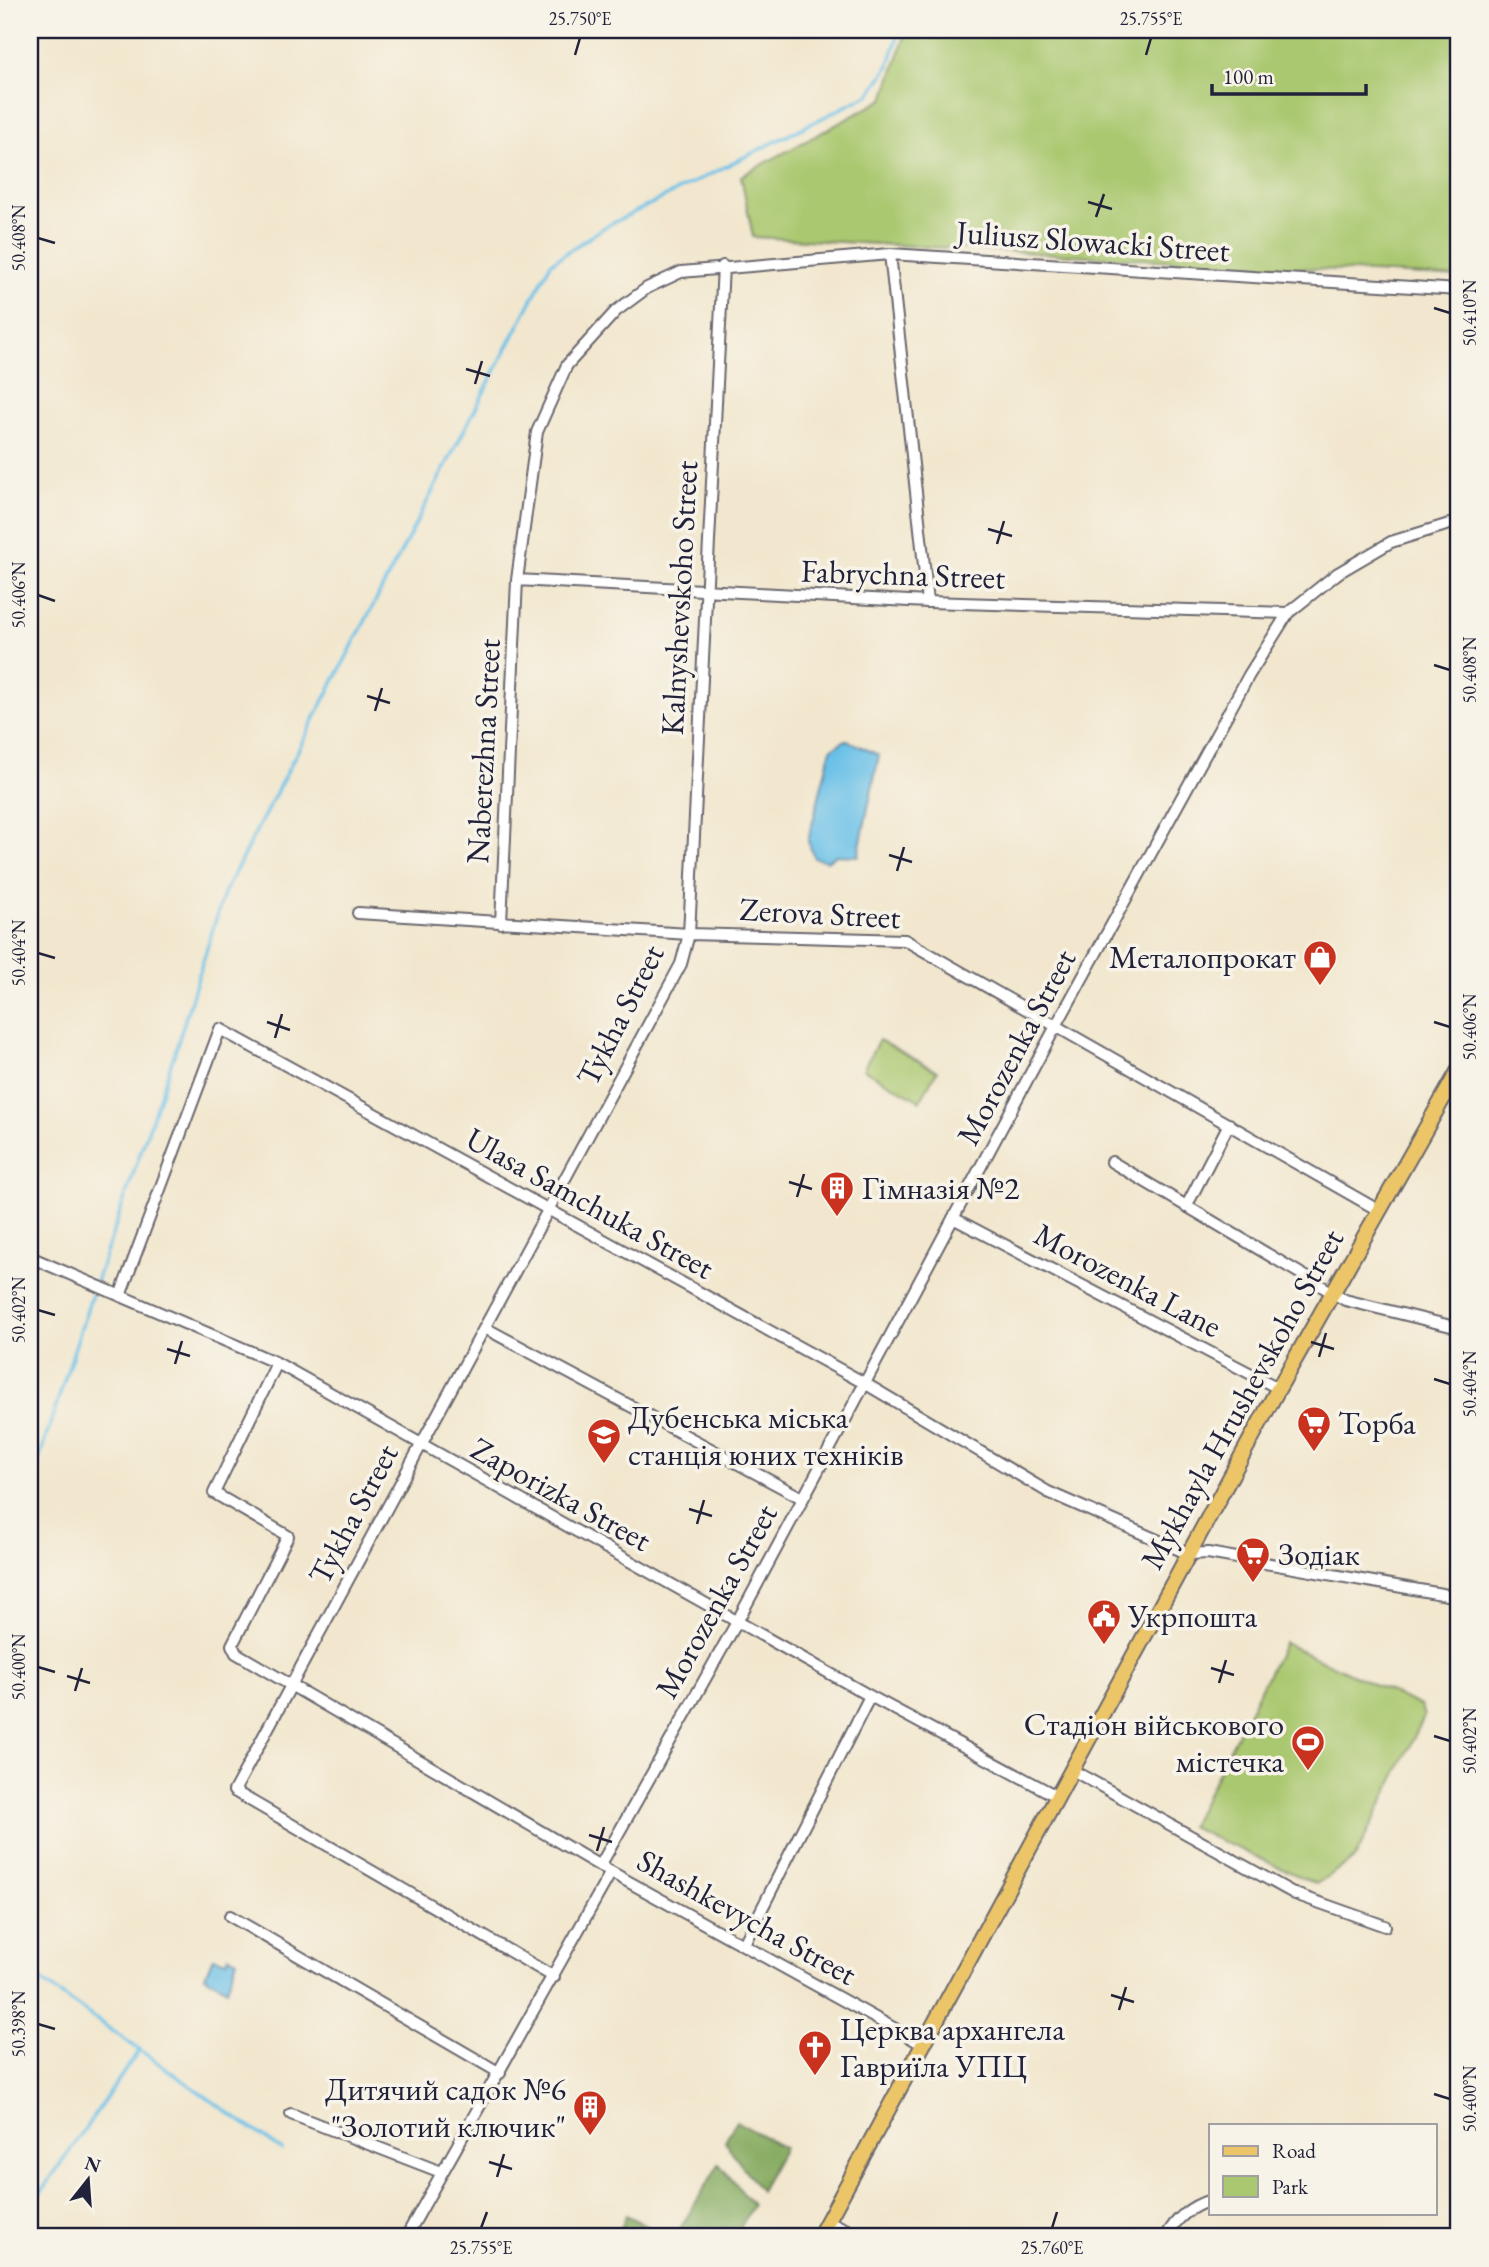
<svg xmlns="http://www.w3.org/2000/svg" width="1489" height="2267" viewBox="0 0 1489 2267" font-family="'EB Garamond',serif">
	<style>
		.green { fill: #aac86f; stroke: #667555; stroke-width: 2 }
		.forest { fill: #87ac62; stroke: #54674e; stroke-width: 2 }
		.water { fill: #6bc1e8; stroke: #467292; stroke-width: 2 }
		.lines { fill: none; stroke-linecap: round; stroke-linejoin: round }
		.stream { stroke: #6bc1e8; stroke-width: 3.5 }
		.minor-casing { stroke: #6b676e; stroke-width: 14 }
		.major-casing { stroke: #6b676e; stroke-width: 18 }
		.minor { stroke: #fff; stroke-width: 10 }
		.major { stroke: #ecc569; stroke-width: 14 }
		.ticks { fill: none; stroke: #22223b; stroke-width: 2.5 }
		.labels { text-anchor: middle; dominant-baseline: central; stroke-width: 7; stroke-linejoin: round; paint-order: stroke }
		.street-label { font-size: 32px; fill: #22223b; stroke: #f7f3e8 }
		.poi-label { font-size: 32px; fill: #22223b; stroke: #f7f3e8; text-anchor: start }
		.neatline { fill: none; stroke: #22223b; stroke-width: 2.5 }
		.ticks-label { font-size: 18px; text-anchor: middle; fill: #22223b }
	</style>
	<rect width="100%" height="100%" fill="#f7f3e8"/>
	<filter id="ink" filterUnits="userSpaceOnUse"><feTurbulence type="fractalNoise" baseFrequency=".0143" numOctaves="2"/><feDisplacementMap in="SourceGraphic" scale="14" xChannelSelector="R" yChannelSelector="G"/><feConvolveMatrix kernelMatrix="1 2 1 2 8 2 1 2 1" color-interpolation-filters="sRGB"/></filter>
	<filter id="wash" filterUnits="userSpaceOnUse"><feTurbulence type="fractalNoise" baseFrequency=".00686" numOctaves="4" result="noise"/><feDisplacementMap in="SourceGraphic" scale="28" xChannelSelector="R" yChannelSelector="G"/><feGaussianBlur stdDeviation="1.57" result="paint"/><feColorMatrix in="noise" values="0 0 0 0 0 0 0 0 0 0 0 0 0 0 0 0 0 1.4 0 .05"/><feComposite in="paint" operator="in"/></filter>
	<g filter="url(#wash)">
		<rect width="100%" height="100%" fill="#f2e7ce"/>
		<path class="green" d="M 907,30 L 1459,30 L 1459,277 L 753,237 L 741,176 L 884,99 Z
			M 879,1040 L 937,1071 L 920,1101 L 863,1069 Z
			M 1284,1643 L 1421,1706 L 1424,1717 L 1355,1858 L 1316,1884 L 1190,1827 Z"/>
		<path class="forest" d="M 736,2121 L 784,2148 L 760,2191 L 725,2142 Z
			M 719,2164 L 753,2205 L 735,2237 L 675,2237 Z
			M 626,2215 L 667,2237 L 618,2237 Z"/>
		<path class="water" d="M 846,740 L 879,755 L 858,856 L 836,855 L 827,861 L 814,858 L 808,841 L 831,749 Z
			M 229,1956 L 237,1960 L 227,1989 L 205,1976 L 213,1957 L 227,1961 Z"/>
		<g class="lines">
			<path class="stream" d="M 96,1282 L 175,1052 L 224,893 L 551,263 L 603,228 L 870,94 L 888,67 L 900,30
				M 30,1487 L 92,1294
				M 30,1973 L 282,2150
				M 30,2208 L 140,2049"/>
		</g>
	</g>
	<g filter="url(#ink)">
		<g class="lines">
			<g class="minor-casing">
				<path id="minor" d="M 890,254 L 928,602
					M 517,580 L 928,602 L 1288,613
					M 358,913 L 689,934 L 905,940 L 1378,1210
					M 501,923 L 517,580 L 537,432 L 567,365 L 616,311 L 647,288 L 681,272 L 890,254 L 1459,290
					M 1112,1162 L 1345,1300 L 1459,1328
					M 1186,1207 L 1229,1124
					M 953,1218 L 1278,1388
					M 30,1257 L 277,1363 L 870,1696 L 1058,1797
					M 120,1296 L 220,1029 L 866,1384 L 1048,1492 L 1189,1554 L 1208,1553 L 1459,1597
					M 485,1328 L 802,1498
					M 277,1363 L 214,1493 L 288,1536 L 232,1645 L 236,1653 L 600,1866 L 924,2045
					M 1072,1770 L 1295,1894 L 1385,1926
					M 600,1866 L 737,1622 L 1056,1026 L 1249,675 L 1288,613 L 1338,573 L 1391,542 L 1459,521
					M 230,1916 L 500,2073
					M 744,1944 L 870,1696
					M 554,1977 L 234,1791 L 681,964 L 689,934 L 723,266
					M 291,2114 L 441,2172
					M 828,2221 L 862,2237
					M 406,2237 L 611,1872
					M 1166,2237 C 1176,2218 1191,2206 1211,2200"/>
			</g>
			<g class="major-casing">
				<path id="major" d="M 819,2237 L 1277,1391 L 1459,1070"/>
			</g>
			<use href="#minor" class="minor"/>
			<use href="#major" class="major"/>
		</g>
	</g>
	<path class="ticks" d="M 575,55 L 580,38M 1146,55 L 1151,38M 1088,202 L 1112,209M 1096,217 L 1104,194M 38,238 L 55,243M 1434,308 L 1450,313M 466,369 L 490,376M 475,384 L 482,361M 988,529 L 1012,536M 997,544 L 1004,521M 38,595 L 55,601M 1434,665 L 1450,670M 367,696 L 390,703M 375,711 L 382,688M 889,855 L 912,862M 897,871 L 904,847M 38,953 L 55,958M 267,1022 L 290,1030M 1434,1022 L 1450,1027M 275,1038 L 282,1014M 789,1182 L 812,1189M 797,1197 L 804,1174M 38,1310 L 55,1315M 1311,1342 L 1334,1349M 167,1349 L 190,1356M 1319,1357 L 1326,1333M 175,1364 L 182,1341M 1434,1379 L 1450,1384M 689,1509 L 712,1516M 697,1524 L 704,1500M 38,1667 L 55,1672M 1211,1668 L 1234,1675M 67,1676 L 90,1683M 1219,1683 L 1226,1660M 75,1691 L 82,1668M 1434,1736 L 1450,1741M 589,1835 L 612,1842M 597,1851 L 604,1827M 1111,1995 L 1134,2002M 1119,2010 L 1126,1987M 38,2024 L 55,2029M 1434,2094 L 1450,2099M 489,2162 L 512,2169M 497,2177 L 504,2154M 481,2228 L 487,2212M 1052,2228 L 1057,2212"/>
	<defs>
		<g id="shop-pin" transform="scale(1.75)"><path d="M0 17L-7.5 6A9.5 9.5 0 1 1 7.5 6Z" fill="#c8321e" stroke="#f7f3e8"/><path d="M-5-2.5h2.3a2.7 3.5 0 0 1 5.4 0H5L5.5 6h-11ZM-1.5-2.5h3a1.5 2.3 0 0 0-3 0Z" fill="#fff"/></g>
		<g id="building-pin" transform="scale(1.75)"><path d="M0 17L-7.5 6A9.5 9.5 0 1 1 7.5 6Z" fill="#c8321e" stroke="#f7f3e8"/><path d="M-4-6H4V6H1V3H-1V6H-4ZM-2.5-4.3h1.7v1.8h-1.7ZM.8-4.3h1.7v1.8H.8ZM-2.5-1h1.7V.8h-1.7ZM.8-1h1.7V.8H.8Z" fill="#fff"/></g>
		<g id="supermarket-pin" transform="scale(1.75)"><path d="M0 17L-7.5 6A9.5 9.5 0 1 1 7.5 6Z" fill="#c8321e" stroke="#f7f3e8"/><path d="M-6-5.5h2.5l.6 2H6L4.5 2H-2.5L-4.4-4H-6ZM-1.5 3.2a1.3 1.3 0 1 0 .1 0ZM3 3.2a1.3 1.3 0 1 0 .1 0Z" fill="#fff"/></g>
		<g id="school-pin" transform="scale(1.75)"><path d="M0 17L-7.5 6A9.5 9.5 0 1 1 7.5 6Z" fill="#c8321e" stroke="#f7f3e8"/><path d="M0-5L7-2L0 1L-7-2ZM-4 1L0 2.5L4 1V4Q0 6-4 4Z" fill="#fff"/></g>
		<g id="civic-pin" transform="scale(1.75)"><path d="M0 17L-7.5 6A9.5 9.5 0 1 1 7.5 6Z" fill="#c8321e" stroke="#f7f3e8"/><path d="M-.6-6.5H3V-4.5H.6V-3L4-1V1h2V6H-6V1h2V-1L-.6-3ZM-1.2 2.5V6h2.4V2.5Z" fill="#fff"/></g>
		<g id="stadium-pin" transform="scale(1.75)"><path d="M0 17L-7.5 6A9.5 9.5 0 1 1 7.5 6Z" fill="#c8321e" stroke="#f7f3e8"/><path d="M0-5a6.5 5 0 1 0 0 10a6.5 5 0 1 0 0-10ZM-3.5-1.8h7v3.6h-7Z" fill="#fff"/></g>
		<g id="church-pin" transform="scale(1.75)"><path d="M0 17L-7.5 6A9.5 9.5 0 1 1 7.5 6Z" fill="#c8321e" stroke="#f7f3e8"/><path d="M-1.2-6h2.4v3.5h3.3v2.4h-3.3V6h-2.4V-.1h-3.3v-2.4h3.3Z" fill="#fff"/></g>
	</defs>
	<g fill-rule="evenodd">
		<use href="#shop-pin" x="1320" y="957"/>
		<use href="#building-pin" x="837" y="1188"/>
		<use href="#supermarket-pin" x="1314" y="1423"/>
		<use href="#school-pin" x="604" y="1435"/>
		<use href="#supermarket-pin" x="1253" y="1554"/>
		<use href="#civic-pin" x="1104" y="1616"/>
		<use href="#stadium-pin" x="1308" y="1742"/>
		<use href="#church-pin" x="815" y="2047"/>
		<use href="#building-pin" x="590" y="2107"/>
	</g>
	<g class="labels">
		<g class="street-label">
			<text transform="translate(1093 241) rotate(4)">Juliusz Slowacki Street</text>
			<text transform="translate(903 574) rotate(2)">Fabrychna Street</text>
			<text transform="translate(679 598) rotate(-87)">Kalnyshevskoho Street</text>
			<text transform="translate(483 751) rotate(-87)">Naberezhna Street</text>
			<text transform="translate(820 913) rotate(3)">Zerova Street</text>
			<text transform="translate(620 1015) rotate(-63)">Tykha Street</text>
			<text transform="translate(1016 1047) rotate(-62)">Morozenka Street</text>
			<text transform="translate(590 1203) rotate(29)">Ulasa Samchuka Street</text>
			<text transform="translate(1128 1280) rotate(28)">Morozenka Lane</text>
			<text transform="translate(1242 1399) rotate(-61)">Mykhayla Hrushevskoho Street</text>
			<text transform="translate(561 1494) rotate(29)">Zaporizka Street</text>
			<text transform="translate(353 1514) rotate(-62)">Tykha Street</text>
			<text transform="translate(716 1601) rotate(-61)">Morozenka Street</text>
			<text transform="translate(747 1917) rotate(29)">Shashkevycha Street</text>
		</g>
		<g class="poi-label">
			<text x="1296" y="957" text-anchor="end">Металопрокат</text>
			<text x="862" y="1188">Гімназія №2</text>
			<text x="628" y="1417">Дубенська міська<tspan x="628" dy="37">станція юних техніків</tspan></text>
			<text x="1338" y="1423">Торба</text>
			<text x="1278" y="1554">Зодіак</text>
			<text x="1128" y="1616">Укрпошта</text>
			<text x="1284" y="1724" text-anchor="end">Стадіон військового<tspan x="1284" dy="37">містечка</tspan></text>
			<text x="840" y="2029">Церква архангела<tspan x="840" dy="37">Гавриїла УПЦ</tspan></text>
			<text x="566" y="2089" text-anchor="end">Дитячий садок №6<tspan x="566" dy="37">"Золотий ключик"</tspan></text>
		</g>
	</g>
	<rect width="1489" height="2267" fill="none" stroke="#f7f3e8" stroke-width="77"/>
	<rect x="1209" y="2124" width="228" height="91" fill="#f7f3e8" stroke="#a29fa3" stroke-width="2"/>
	<rect x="1223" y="2146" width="35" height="10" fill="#ecc569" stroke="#a29fa3" stroke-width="2"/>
	<text x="1272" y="2158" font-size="21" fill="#22223b">Road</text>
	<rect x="1223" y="2176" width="35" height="21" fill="#aac86f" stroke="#a29fa3" stroke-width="2"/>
	<text x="1272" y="2194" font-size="21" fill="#22223b">Park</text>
	<g transform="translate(88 2180) rotate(17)" stroke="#f7f3e8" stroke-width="5" paint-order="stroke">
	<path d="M0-5L12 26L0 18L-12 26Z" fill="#22223b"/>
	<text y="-10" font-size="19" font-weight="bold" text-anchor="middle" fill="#22223b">N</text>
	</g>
	<path d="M1212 84v10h154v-10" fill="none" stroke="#22223b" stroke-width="3.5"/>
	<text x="1223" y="84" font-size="21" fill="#22223b" stroke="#f7f3e8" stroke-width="5" paint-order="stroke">100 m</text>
	<rect x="38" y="38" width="1412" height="2190" class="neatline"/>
	<g class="ticks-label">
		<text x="580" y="25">25.750°E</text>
		<text x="1151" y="25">25.755°E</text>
		<text transform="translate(19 238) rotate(-90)" y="6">50.408°N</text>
		<text transform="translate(1470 313) rotate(-90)" y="6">50.410°N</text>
		<text transform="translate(19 595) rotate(-90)" y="6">50.406°N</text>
		<text transform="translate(1470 670) rotate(-90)" y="6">50.408°N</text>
		<text transform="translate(19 953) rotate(-90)" y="6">50.404°N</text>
		<text transform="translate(1470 1027) rotate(-90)" y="6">50.406°N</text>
		<text transform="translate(19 1310) rotate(-90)" y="6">50.402°N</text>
		<text transform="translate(1470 1384) rotate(-90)" y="6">50.404°N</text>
		<text transform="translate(19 1667) rotate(-90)" y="6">50.400°N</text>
		<text transform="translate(1470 1741) rotate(-90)" y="6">50.402°N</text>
		<text transform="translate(19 2024) rotate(-90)" y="6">50.398°N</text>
		<text transform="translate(1470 2099) rotate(-90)" y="6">50.400°N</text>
		<text x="481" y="2254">25.755°E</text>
		<text x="1052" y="2254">25.760°E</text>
	</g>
</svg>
